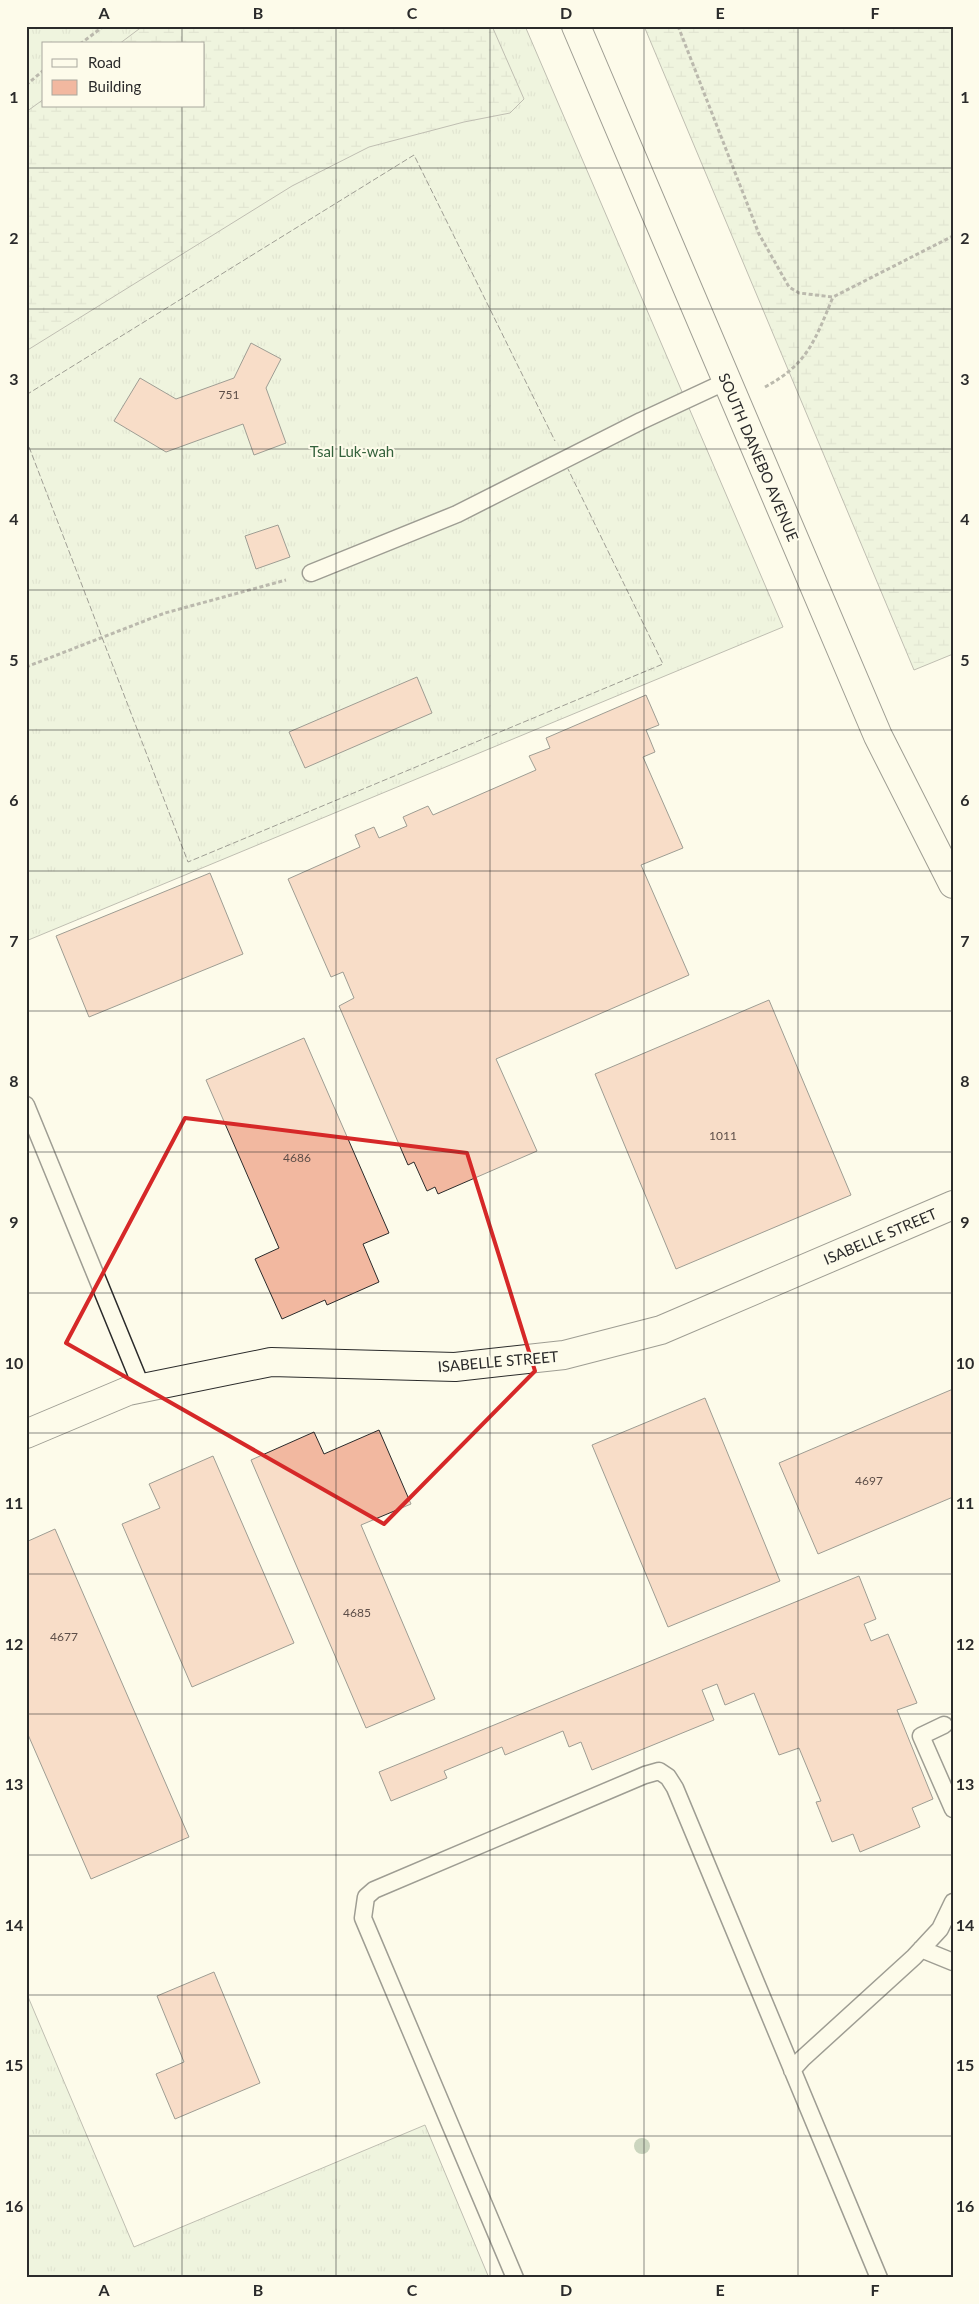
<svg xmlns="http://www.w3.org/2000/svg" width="979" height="2304" viewBox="0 0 979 2304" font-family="Lato,sans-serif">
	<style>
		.grass { fill: url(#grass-tufts); stroke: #74746e; fill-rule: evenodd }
		.wetland { fill: url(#wetland-marsh); stroke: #74746e }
		.building { fill: #f2b8a0; stroke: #2b2b2b }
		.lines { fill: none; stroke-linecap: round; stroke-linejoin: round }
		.service-casing { stroke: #2b2b2b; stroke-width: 19 }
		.minor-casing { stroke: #2b2b2b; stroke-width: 30 }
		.tertiary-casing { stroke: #2b2b2b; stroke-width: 30 }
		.path { stroke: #6a6964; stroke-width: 3; stroke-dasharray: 4 2.5; stroke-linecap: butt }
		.service { stroke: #fdfbea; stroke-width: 16 }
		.minor { stroke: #fdfbea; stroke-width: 28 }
		.tertiary { stroke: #fdfbea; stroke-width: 28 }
		.fence { stroke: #2b2b2b; stroke-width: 1; stroke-dasharray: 6 2.5; stroke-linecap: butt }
		.tree { fill: #8ea78a }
		.marked { fill: none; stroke: #d62828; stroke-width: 4; stroke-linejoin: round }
		.grid { fill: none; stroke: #2b2b2b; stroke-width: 1; stroke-opacity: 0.55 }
		.labels { text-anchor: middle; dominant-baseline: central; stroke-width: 4; stroke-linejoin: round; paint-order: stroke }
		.number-label { font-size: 12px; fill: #5d4e48 }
		.park-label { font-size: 15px; fill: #34623c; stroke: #fdfbea }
		.street-label { font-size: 15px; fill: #2b2b2b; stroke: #fdfbea }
		.neatline { fill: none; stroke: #2b2b2b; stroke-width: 2 }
		.grid-label { font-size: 16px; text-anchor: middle; font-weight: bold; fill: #2b2b2b }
	</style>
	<defs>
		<pattern id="grass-tufts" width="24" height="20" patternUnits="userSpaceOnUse" patternTransform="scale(1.25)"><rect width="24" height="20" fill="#deebd1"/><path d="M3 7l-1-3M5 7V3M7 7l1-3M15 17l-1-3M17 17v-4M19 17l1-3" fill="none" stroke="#bfcab4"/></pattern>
		<pattern id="wetland-marsh" width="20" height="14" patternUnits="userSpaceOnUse" patternTransform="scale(1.25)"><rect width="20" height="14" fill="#deebd1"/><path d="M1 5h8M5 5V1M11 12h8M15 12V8" fill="none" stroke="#bfcab4"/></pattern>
	</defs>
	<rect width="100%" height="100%" fill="#fdfbea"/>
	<path class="grass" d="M 26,26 L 525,26 L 783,627 L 26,941 ZM 44,44 L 204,44 L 204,106 L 44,106 Z
		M 26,1992 L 134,2247 L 425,2125 L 489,2278 L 26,2278 Z"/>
	<path class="wetland" d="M 143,26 L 492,26 L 524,99 L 510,113 L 464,122 L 369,147 L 292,186 L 26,351 L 26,112 L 44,99 L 44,106 L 204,106 L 204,44 L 119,44 Z
		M 644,26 L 953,26 L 953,654 L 914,670 Z"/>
	<path class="building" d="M 251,343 L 281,359 L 266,388 L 286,443 L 254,455 L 243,424 L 166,452 L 114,421 L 140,378 L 176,399 L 234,378 Z
		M 278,525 L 290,557 L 256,569 L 245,536 Z
		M 417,677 L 432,713 L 305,768 L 289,732 Z
		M 646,695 L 659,725 L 646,730 L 655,752 L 643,757 L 683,848 L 641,865 L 689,975 L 496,1059 L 537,1151 L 438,1194 L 435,1187 L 427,1191 L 414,1162 L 408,1165 L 339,1006 L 354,998 L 343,972 L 331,977 L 288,879 L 360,847 L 355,835 L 374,827 L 379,838 L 407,826 L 403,817 L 428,806 L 433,815 L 536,770 L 529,756 L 550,748 L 546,738 Z
		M 210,873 L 243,954 L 89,1017 L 56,936 Z
		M 769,1000 L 851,1195 L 676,1269 L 595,1074 Z
		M 304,1038 L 389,1233 L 363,1244 L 379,1282 L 327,1305 L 325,1300 L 282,1319 L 255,1259 L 279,1248 L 206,1080 Z
		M 953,1389 L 953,1497 L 818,1554 L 779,1463 Z
		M 705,1398 L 780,1581 L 668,1627 L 592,1445 Z
		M 379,1430 L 411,1504 L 361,1525 L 435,1699 L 366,1728 L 251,1460 L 314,1432 L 324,1454 Z
		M 213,1456 L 294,1643 L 192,1687 L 122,1524 L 160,1508 L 149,1484 Z
		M 55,1529 L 189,1837 L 91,1879 L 26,1730 L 26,1542 Z
		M 859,1576 L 876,1619 L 864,1624 L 871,1641 L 888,1634 L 917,1703 L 897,1710 L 933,1799 L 912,1808 L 920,1827 L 860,1852 L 853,1834 L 832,1842 L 816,1802 L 821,1801 L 799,1748 L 779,1755 L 754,1693 L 725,1705 L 717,1684 L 702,1690 L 714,1720 L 592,1770 L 581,1742 L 569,1747 L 563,1731 L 505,1755 L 502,1747 L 444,1771 L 447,1778 L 391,1801 L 379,1772 Z
		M 214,1972 L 260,2083 L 175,2119 L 156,2074 L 184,2062 L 157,1996 Z"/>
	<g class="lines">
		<g class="service-casing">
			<path id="service" d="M 311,573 L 457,514 L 641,421 L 727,381
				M 26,1105 L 142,1388
				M 944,1725 L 921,1736 L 953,1809
				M 921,1949 L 953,1962
				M 792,2070 L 802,2059 L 914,1957 L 940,1929 L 953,1902
				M 515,2278 L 363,1918 L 366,1897 L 374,1890 L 645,1775 L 659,1771 L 668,1777 L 675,1788 L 879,2278"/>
		</g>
		<g class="minor-casing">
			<path id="minor" d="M 26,1434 L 128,1391 L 271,1362 L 455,1367 L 564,1355 L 661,1330 L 953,1205"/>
		</g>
		<g class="tertiary-casing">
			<path id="tertiary" d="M 576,26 L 878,736 L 953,884"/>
		</g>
		<path class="path" d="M 678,26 L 759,234 L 789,287 L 799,293 L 833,297 L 953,236
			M 80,44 L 104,26
			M 26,85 L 44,70
			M 765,387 C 808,364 815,340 833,297
			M 26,667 L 165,613 L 286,580"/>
		<use href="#service" class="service"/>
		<use href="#minor" class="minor"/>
		<use href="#tertiary" class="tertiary"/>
		<path class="fence" d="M 26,395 L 414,155 L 555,441
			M 26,439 L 188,862 L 663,664 L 568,469"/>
	</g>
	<circle class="tree" cx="642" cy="2146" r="8"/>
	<path d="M0 0H979V2304H0ZM 185,1118 L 467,1153 L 535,1371 L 384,1524 L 66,1343 Z" fill="#fdfbea" fill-opacity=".55" fill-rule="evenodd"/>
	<path class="marked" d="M 185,1118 L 467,1153 L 535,1371 L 384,1524 L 66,1343 Z"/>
	<path class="grid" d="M 182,26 L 182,44M 336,26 L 336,2278M 490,26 L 490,2278M 644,26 L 644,2278M 798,26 L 798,2278M 182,106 L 182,2278M 26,168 L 953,168M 26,309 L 953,309M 26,449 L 953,449M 26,590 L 953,590M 26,730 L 953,730M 26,871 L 953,871M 26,1011 L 953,1011M 26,1152 L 953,1152M 26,1293 L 953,1293M 26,1433 L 953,1433M 26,1574 L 953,1574M 26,1714 L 953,1714M 26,1855 L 953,1855M 26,1995 L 953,1995M 26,2136 L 953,2136"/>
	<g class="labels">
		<g class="number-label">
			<text x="229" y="394">751</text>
			<text x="723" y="1135">1011</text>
			<text x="297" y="1157">4686</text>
			<text x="869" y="1480">4697</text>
			<text x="357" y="1612">4685</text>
			<text x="64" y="1636">4677</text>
		</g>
		<g class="park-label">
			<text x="352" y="451">Tsal Luk-wah</text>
		</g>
		<g class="street-label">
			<text transform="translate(759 457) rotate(67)">SOUTH DANEBO AVENUE</text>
			<text transform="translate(880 1236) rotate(-23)">ISABELLE STREET</text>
			<text transform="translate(498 1361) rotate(-5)">ISABELLE STREET</text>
		</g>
	</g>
	<rect width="979" height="2304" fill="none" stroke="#fdfbea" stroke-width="55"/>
	<rect x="42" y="42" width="162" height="65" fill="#fdfbea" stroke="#a9a89e"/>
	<rect x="52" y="59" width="25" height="8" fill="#fdfbea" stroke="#a9a89e"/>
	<text x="88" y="68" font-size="15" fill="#2b2b2b">Road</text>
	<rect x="52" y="80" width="25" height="15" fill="#f2b8a0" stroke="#a9a89e"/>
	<text x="88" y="92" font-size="15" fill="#2b2b2b">Building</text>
	<rect x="28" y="28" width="924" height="2248" class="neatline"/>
	<g class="grid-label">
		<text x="104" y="19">A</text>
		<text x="258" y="19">B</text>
		<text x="412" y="19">C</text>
		<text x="566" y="19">D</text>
		<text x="720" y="19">E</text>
		<text x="875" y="19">F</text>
		<text x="14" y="103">1</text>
		<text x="965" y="103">1</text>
		<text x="14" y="244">2</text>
		<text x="965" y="244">2</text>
		<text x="14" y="385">3</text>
		<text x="965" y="385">3</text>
		<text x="14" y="525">4</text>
		<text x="965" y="525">4</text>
		<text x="14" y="666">5</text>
		<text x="965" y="666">5</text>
		<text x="14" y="806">6</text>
		<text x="965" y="806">6</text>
		<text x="14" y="947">7</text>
		<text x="965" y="947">7</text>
		<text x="14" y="1087">8</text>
		<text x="965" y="1087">8</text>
		<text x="14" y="1228">9</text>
		<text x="965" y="1228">9</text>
		<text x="14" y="1369">10</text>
		<text x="965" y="1369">10</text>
		<text x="14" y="1509">11</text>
		<text x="965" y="1509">11</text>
		<text x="14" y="1650">12</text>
		<text x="965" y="1650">12</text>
		<text x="14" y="1790">13</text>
		<text x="965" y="1790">13</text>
		<text x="14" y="1931">14</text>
		<text x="965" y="1931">14</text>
		<text x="14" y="2071">15</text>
		<text x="965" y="2071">15</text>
		<text x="14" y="2212">16</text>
		<text x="965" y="2212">16</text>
		<text x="104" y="2296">A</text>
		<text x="258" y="2296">B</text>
		<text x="412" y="2296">C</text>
		<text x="566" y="2296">D</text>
		<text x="720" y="2296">E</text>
		<text x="875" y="2296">F</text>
	</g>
</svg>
